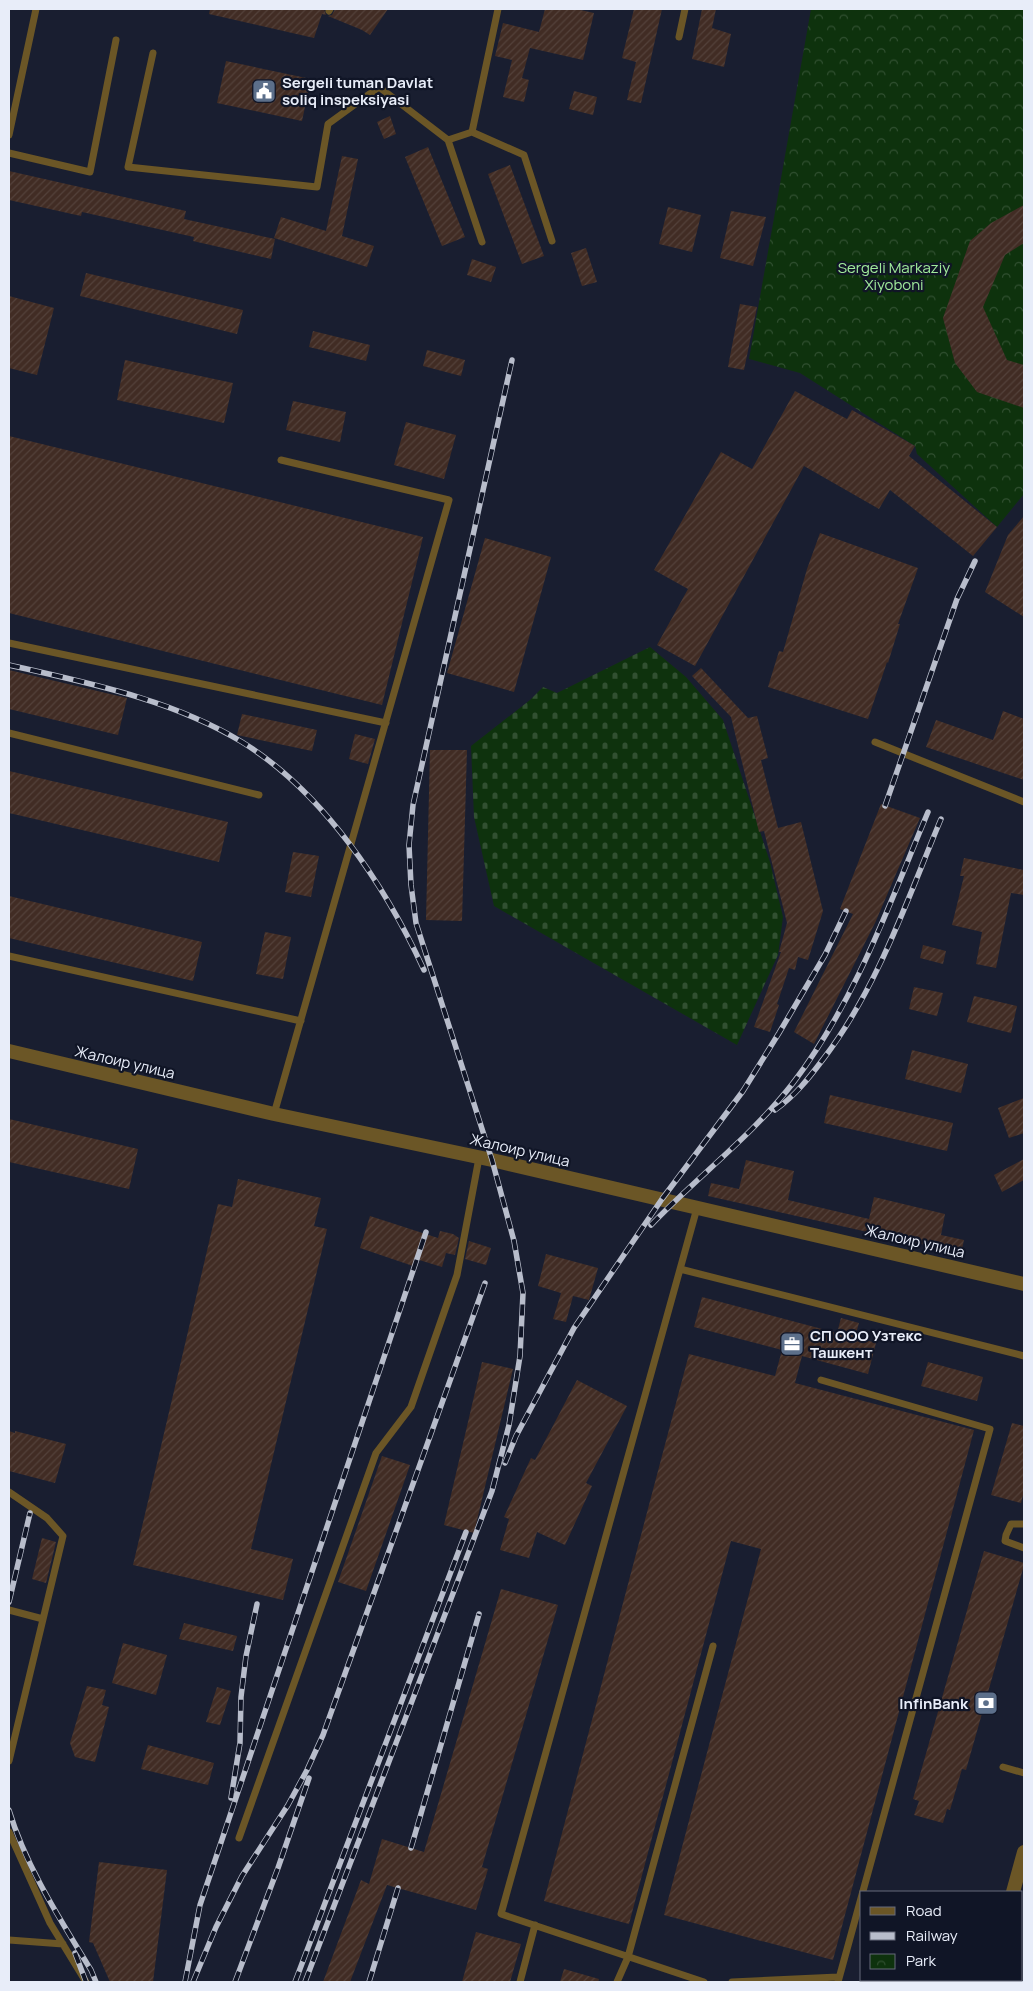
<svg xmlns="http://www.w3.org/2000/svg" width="1033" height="1991" viewBox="0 0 1033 1991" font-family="Manrope,sans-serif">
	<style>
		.cemetery { fill: url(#cemetery-stones) }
		.park { fill: url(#park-crowns) }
		.building { fill: url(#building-hatch) }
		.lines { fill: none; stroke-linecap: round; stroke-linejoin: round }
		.service { stroke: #6b5626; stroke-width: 7 }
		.minor { stroke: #6b5626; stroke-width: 14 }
		.tertiary { stroke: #6b5626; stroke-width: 14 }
		.rail-casing { stroke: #b8bdcb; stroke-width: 5.5 }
		.rail { stroke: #101526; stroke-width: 4; stroke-dasharray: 11; stroke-linecap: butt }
		.labels { text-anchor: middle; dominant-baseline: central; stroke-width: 4.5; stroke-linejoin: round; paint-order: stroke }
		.poi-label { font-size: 15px; font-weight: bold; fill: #e8edf9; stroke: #101526; text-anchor: start }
		.park-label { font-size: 15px; fill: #a0ea9b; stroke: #101526 }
		.street-label { font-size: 15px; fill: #e8edf9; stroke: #101526 }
	</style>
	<defs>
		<pattern id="cemetery-stones" width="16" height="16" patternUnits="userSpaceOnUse" patternTransform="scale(1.25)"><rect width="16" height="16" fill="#0e320d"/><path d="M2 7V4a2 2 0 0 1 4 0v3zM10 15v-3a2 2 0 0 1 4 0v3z" fill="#315031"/></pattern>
		<pattern id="park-crowns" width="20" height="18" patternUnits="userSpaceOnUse" patternTransform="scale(1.25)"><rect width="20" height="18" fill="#0e320d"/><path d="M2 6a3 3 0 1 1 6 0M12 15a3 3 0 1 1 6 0" fill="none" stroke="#315031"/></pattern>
		<pattern id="building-hatch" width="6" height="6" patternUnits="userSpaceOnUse" patternTransform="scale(1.25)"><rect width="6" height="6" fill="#412c24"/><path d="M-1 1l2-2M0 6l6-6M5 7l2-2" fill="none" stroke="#53413a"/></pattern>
	</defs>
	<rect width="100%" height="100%" fill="#191e30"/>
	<path class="cemetery" d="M 650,647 L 686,677 L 723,720 L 770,862 L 783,917 L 778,955 L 737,1045 L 494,906 L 474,817 L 471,746 L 530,700 L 543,687 L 557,693 Z"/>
	<path class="park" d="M 811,9 L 1024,9 L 1024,494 L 997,527 L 917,454 L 915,446 L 800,373 L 749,359 Z"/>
	<path class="building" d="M 210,9 L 324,9 L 326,15 L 322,14 L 314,38 L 209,14 Z
		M 335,9 L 388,9 L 370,35 L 362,30 L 328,16 L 332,15 Z
		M 545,9 L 576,9 L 594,13 L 583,60 L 530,48 L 522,78 L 529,80 L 524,102 L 503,97 L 512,60 L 495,56 L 503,23 L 539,32 Z
		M 634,9 L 662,9 L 641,103 L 627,100 L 636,62 L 622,58 Z
		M 702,9 L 716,9 L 712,28 L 731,34 L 724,67 L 692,59 Z
		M 226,61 L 311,79 L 302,121 L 217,103 Z
		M 574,91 L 597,97 L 593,115 L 569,109 Z
		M 390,116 L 396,134 L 384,139 L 377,122 Z
		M 428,147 L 465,237 L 442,246 L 405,157 Z
		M 342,156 L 358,159 L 342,236 L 374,246 L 367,267 L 274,238 L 281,217 L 326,231 Z
		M 510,165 L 544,256 L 522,264 L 488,174 Z
		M 9,171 L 186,211 L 184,219 L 275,239 L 271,259 L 193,241 L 194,237 L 82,212 L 81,216 L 9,200 Z
		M 1024,205 L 1024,243 L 1005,255 L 983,307 L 1007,360 L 1024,365 L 1024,408 L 977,392 L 955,363 L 943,318 L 970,241 L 991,223 Z
		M 668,207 L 701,215 L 692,252 L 659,244 Z
		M 731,211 L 766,217 L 753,266 L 720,258 Z
		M 586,248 L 597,282 L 582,286 L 571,253 Z
		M 472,259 L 496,267 L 491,282 L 467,275 Z
		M 86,273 L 243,310 L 237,334 L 80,296 Z
		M 9,296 L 54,308 L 37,375 L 9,368 Z
		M 740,304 L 757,307 L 744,370 L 728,367 Z
		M 313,331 L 370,345 L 366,361 L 309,347 Z
		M 427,350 L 465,360 L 461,376 L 423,366 Z
		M 125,360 L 233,383 L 224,423 L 117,400 Z
		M 795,391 L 847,419 L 852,410 L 915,446 L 909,456 L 997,527 L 973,556 L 890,490 L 879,509 L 804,466 L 695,666 L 657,645 L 688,589 L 654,570 L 721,452 L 752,469 Z
		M 293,401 L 346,412 L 340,442 L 286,430 Z
		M 406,422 L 456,435 L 444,479 L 394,465 Z
		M 9,436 L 423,537 L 382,705 L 9,613 Z
		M 1024,516 L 1024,617 L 985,592 L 1008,535 Z
		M 820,533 L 918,568 L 898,624 L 900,624 L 888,663 L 887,662 L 868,719 L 768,687 L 779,651 L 783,652 L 807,569 Z
		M 485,538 L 551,557 L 514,692 L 447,673 Z
		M 701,668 L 748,718 L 757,716 L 768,758 L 761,760 L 778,828 L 801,822 L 823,911 L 808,960 L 798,957 L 795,970 L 789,968 L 777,1004 L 779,1005 L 770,1032 L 754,1027 L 781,952 L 779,952 L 787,923 L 764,831 L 759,832 L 731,717 L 692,676 Z
		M 9,670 L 127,698 L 118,735 L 9,709 Z
		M 1003,711 L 1024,719 L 1024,780 L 926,747 L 936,720 L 993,740 Z
		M 242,714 L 317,730 L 312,751 L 237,735 Z
		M 355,734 L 375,739 L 368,764 L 349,759 Z
		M 430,750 L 467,750 L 462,921 L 426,920 Z
		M 9,771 L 228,822 L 219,862 L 9,813 Z
		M 881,804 L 920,818 L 875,923 L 814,1044 L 794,1032 L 853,914 L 840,909 Z
		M 293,852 L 319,856 L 311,897 L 285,892 Z
		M 964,858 L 1024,870 L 1024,895 L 1011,893 L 996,968 L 976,964 L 982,932 L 952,925 L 964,876 L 960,876 Z
		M 9,896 L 202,942 L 193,981 L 9,938 Z
		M 265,932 L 291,937 L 283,979 L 256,974 Z
		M 923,945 L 946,951 L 943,964 L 920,958 Z
		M 914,987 L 943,993 L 937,1016 L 909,1009 Z
		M 974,996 L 1017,1006 L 1011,1033 L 967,1022 Z
		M 912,1050 L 968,1064 L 961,1093 L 905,1079 Z
		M 830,1095 L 953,1123 L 947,1151 L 824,1123 Z
		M 1024,1098 L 1024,1133 L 1009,1138 L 998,1108 Z
		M 9,1119 L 138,1149 L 129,1189 L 9,1162 Z
		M 1024,1159 L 1024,1180 L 1002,1192 L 994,1175 Z
		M 746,1160 L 794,1171 L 788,1200 L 869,1219 L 874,1197 L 945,1214 L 941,1235 L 964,1240 L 961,1253 L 708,1196 L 711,1183 L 739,1189 Z
		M 238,1179 L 321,1198 L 314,1226 L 327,1229 L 251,1549 L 293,1559 L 283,1600 L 133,1565 L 218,1204 L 232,1207 Z
		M 370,1216 L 438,1238 L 440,1231 L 453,1234 L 459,1238 L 455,1255 L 446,1253 L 442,1267 L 416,1259 L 413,1266 L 360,1248 Z
		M 469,1241 L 491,1248 L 486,1265 L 465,1259 Z
		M 546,1254 L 598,1268 L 589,1300 L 573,1296 L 566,1322 L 553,1319 L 561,1293 L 538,1286 Z
		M 702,1297 L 837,1333 L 841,1318 L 859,1323 L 855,1337 L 876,1343 L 868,1374 L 802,1356 L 795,1383 L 974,1430 L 833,1960 L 664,1915 L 761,1549 L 731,1541 L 629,1924 L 544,1901 L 689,1354 L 775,1376 L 782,1350 L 694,1327 Z
		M 482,1362 L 513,1369 L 474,1533 L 444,1525 Z
		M 928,1362 L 983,1377 L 977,1401 L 921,1386 Z
		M 577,1380 L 627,1406 L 586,1483 L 592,1486 L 565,1545 L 537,1532 L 529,1558 L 500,1550 L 509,1519 L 504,1517 L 531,1458 L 535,1460 Z
		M 1012,1423 L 1024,1426 L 1024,1491 L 1021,1503 L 991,1495 Z
		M 9,1431 L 15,1433 L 15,1431 L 66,1444 L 55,1483 L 9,1471 Z
		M 382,1456 L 410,1465 L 366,1591 L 338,1582 Z
		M 42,1538 L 56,1542 L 46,1583 L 32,1579 Z
		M 984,1551 L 1024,1563 L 1024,1565 L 966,1770 L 962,1769 L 950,1810 L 947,1809 L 943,1823 L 914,1815 L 919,1801 L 913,1799 Z
		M 501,1589 L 558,1605 L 482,1867 L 488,1869 L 476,1910 L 387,1885 L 350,1982 L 323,1982 L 361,1880 L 369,1884 L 382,1839 L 424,1852 Z
		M 184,1623 L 237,1636 L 233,1651 L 179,1639 Z
		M 123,1643 L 167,1655 L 156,1695 L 112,1683 Z
		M 87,1686 L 106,1690 L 102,1705 L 109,1707 L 95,1762 L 75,1757 L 70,1743 Z
		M 217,1687 L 231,1691 L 220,1725 L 206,1722 Z
		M 148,1745 L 214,1763 L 208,1785 L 141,1769 Z
		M 99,1862 L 167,1870 L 153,1982 L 110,1982 L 93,1943 L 89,1942 Z
		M 476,1932 L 521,1944 L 510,1982 L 462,1982 Z
		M 564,1969 L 599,1979 L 598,1982 L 560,1982 Z"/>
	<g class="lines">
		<path class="service" d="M 329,11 L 330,9
			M 679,37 L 685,9
			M 153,53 L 128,167 L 317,187 L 328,124 L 379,87 L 448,140
			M 472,132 L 498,9
			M 9,135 L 36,9
			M 9,153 L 90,172 L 116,40
			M 482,242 L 448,140 L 472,132 L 524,155 L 552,241
			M 9,643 L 386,723
			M 9,733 L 259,795
			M 875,742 L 1024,802
			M 9,956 L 301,1021
			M 274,1114 L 449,500 L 281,460
			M 697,1208 L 501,1914 L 704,1982
			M 680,1269 L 1024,1356
			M 821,1380 L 990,1429 L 838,1982
			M 9,1492 L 47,1518 L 63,1536 L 9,1761
			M 1024,1524 L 1011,1524 L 1006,1535 L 1005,1541 L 1024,1548
			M 9,1610 L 43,1619
			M 1003,1767 L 1024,1773
			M 9,1832 L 50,1923 L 86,1982
			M 239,1838 L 376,1453 L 411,1407 L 457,1275 L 479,1158
			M 9,1940 L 63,1944
			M 520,1982 L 535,1925
			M 617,1982 L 628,1957 L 713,1646
			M 732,1982 L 838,1977"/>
		<path class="minor" d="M 1013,1892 L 1024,1852
			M 989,1982 L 989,1980"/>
		<path class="tertiary" d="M 9,1051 L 274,1114 L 492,1160 L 1024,1284"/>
		<g class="rail-casing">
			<path id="rail" d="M 9,665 C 88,683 171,699 242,742 C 323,792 385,885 424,970
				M 885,806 L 957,599 L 975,561
				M 775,1110 C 795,1096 809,1078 824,1058 C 878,987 907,900 941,819
				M 651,1225 C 697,1177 752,1136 793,1083 C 855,1002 889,905 928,812
				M 505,1463 L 516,1436 L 574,1328 L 662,1199 L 743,1091 L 779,1033 L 825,955 L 846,911
				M 9,1602 L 30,1513
				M 231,1798 L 240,1743 L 241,1697 L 246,1656 L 257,1604
				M 9,1810 C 26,1867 60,1919 91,1970 L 96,1982
				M 411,1848 L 479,1614
				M 75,1953 L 86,1982
				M 185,1982 L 200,1905 L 426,1232
				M 193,1982 L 216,1927 L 242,1876 L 288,1805 L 307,1770 L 323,1735 L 485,1283
				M 235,1982 L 278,1868 L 309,1778
				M 295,1982 L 466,1532
				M 305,1982 L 492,1491 L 509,1425 L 520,1356 L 523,1293 L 514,1241 L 492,1160 L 416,923 L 411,885 L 409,845 L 413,805 L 512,360
				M 369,1982 L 398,1888"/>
		</g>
		<use href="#rail" class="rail"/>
	</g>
	<defs>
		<g id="civic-square" transform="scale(1.25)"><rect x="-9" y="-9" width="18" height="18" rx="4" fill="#5c6f8a" stroke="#101526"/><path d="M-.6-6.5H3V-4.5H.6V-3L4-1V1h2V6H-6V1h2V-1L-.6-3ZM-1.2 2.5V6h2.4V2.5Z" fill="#fff"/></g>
		<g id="office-square" transform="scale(1.25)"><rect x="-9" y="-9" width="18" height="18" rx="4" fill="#5c6f8a" stroke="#101526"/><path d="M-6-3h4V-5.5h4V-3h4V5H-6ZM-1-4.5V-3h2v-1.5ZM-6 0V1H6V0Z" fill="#fff"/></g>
		<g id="bank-square" transform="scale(1.25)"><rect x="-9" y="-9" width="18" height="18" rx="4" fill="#5c6f8a" stroke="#101526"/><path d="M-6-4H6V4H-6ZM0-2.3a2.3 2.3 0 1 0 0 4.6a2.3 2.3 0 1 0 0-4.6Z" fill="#fff"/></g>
	</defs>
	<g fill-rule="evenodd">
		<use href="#civic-square" x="264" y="91"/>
		<use href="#office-square" x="792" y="1344"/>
		<use href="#bank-square" x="986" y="1703"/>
	</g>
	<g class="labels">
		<g class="poi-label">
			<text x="282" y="82">Sergeli tuman Davlat<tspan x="282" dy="17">soliq inspeksiyasi</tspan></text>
			<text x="810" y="1335">СП ООО Узтекс<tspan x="810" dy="17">Ташкент</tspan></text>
			<text x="968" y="1703" text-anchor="end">InfinBank</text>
		</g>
		<g class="park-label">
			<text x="894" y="267">Sergeli Markaziy<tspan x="894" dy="17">Xiyoboni</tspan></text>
		</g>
		<g class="street-label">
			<text transform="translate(125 1062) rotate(13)">Жалоир улица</text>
			<text transform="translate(520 1150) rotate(13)">Жалоир улица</text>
			<text transform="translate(915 1241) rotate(13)">Жалоир улица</text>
		</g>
	</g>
	<rect width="1033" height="1991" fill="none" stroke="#e8edf9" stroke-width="20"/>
	<rect x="860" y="1891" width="162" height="90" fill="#101526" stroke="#666b7a"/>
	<rect x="870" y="1907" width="25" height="8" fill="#6b5626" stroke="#666b7a"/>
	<text x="906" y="1916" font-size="15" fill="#e8edf9">Road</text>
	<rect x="870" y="1932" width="25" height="8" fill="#b8bdcb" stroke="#666b7a"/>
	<text x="906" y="1941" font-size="15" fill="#e8edf9">Railway</text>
	<rect x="870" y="1954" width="25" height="15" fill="url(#park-crowns)" stroke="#666b7a"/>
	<text x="906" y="1966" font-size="15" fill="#e8edf9">Park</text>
</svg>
